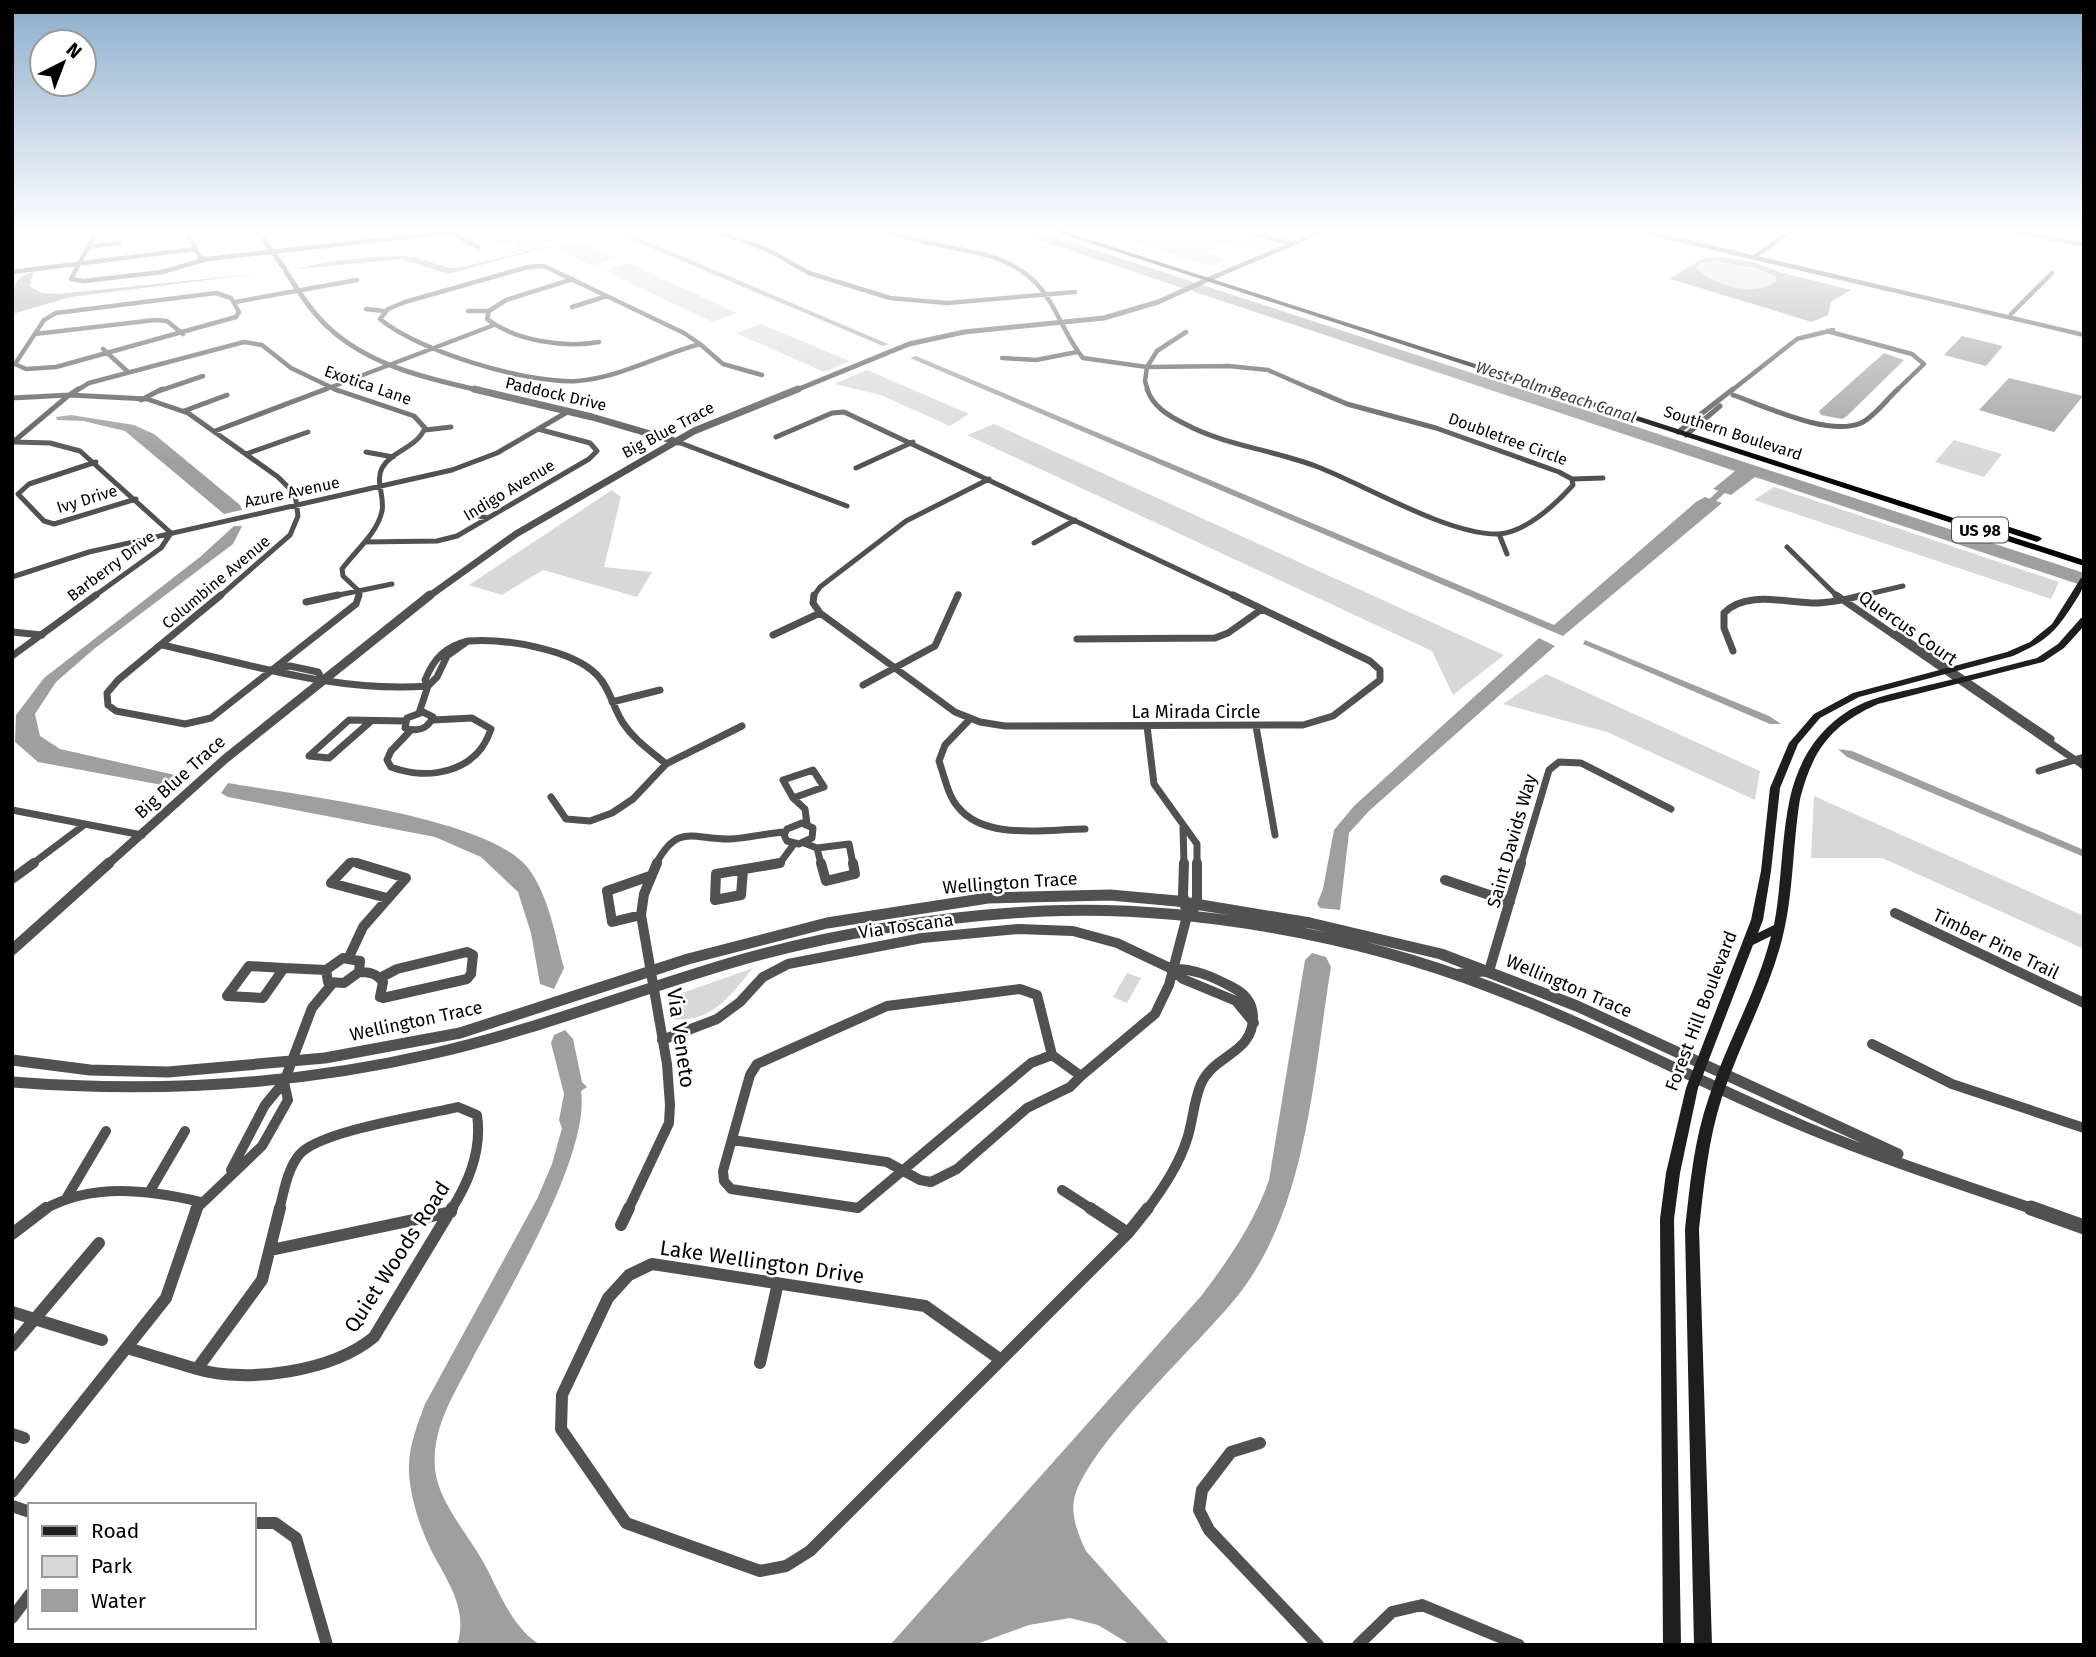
<svg xmlns="http://www.w3.org/2000/svg" width="2096" height="1657" viewBox="0 0 2096 1657" font-family="'Fira Sans',sans-serif">
	<style>
		.green { fill: #d8d8d8 }
		.water { fill: #9f9f9f; fill-rule: evenodd }
		.lines { fill: none; stroke-linecap: round; stroke-linejoin: round }
		.canal { stroke: #9f9f9f; stroke-width: 6 }
		.minor-far4 { stroke: #515151; stroke-width: 4.5 }
		.minor-far3 { stroke: #515151; stroke-width: 5 }
		.minor-far2 { stroke: #515151; stroke-width: 7 }
		.minor-far1 { stroke: #515151; stroke-width: 10 }
		.minor { stroke: #515151; stroke-width: 12 }
		.tertiary-far4 { stroke: #515151; stroke-width: 5 }
		.tertiary-far3 { stroke: #515151; stroke-width: 7 }
		.tertiary-far2 { stroke: #515151; stroke-width: 9 }
		.tertiary-far1 { stroke: #515151; stroke-width: 11 }
		.tertiary { stroke: #515151; stroke-width: 15 }
		.secondary { fill: #1e1e1e; fill-rule: evenodd }
		.trunk { fill: #000; fill-rule: evenodd }
		.labels { text-anchor: middle; dominant-baseline: central; stroke-width: 5; stroke-linejoin: round; paint-order: stroke }
		.far-street-label { font-size: 16px; fill: #000; stroke: #fff }
		.far-water-label { font-size: 16px; font-style: italic; fill: #404040; stroke: #fff }
		.shield { fill: #fff; stroke: #4c4c4c; stroke-width: 2 }
		.shield-label { font-size: 16px; font-weight: bold; fill: #000 }
		.street-label { font-size: 18px; fill: #000; stroke: #fff }
		.near-street-label { font-size: 21px; fill: #000; stroke: #fff }
	</style>
	<rect width="100%" height="100%" fill="#fff"/>
	<path class="green" d="M 511,230 L 558,230 L 571,236 L 514,252 L 515,242 L 495,244 L 492,242 L 515,233 Z
		M 1098,230 L 1242,230 L 1284,242 L 1263,251 L 1222,244 L 1204,251 L 1227,259 L 1211,267 Z
		M 578,242 L 619,258 L 594,266 L 554,248 Z
		M 1708,262 L 1725,262 L 1773,274 L 1776,281 C 1755,299 1715,285 1696,268 Z
		M 628,263 L 737,313 L 712,322 L 605,271 Z
		M 761,324 L 850,361 L 824,372 L 736,333 Z
		M 867,370 L 969,414 L 950,426 L 881,395 L 834,384 Z
		M 994,424 L 1504,655 L 1453,695 L 1432,651 L 967,435 Z
		M 1954,440 L 2002,454 L 1984,477 L 1935,462 Z
		M 1774,487 L 2059,582 L 2051,599 L 1754,500 Z
		M 612,490 L 621,497 L 604,567 L 652,572 L 637,597 L 543,570 L 502,595 L 469,585 Z
		M 1546,674 L 1760,771 L 1755,800 L 1607,732 L 1503,704 Z
		M 1814,796 L 2084,916 L 2084,949 L 1882,858 L 1811,858 Z
		M 753,968 C 730,996 712,1023 672,1019 L 668,998 Z
		M 1127,973 L 1141,978 L 1127,1003 L 1113,997 Z"/>
	<path class="water" d="M 603,230 L 621,230 L 888,344 L 883,346 L 611,231 Z
		M 1008,230 L 1034,230 L 2084,573 L 2084,586 L 1755,477 L 1731,495 L 1713,489 L 1735,471 Z
		M 597,234 L 448,274 L 402,259 L 298,269 C 318,261 389,254 411,257 C 428,259 441,269 458,268 Z
		M 1722,257 L 1753,262 L 1783,273 L 1851,290 L 1831,302 L 1828,315 L 1812,322 L 1670,279 L 1703,258 ZM 1716,261 L 1755,268 L 1775,276 L 1776,281 C 1755,298 1715,286 1696,268 L 1701,263 Z
		M 34,272 L 29,286 L 42,293 L 58,294 L 273,272 L 71,297 L 12,314 C 12,295 11,276 34,272 Z
		M 1962,336 L 2003,346 L 1986,366 L 1944,355 Z
		M 1884,353 L 1904,360 L 1847,416 L 1842,419 L 1821,415 L 1819,411 Z
		M 916,356 L 1554,625 L 1696,502 L 1705,497 L 1722,503 L 1563,636 L 910,358 Z
		M 2009,378 L 2083,396 L 2054,432 L 1979,410 Z
		M 71,415 L 134,425 L 154,434 L 240,505 L 242,510 L 224,514 L 125,431 L 83,421 L 57,420 L 56,417 Z
		M 234,526 L 242,526 L 233,544 L 94,649 L 56,682 L 35,714 L 40,736 L 60,749 L 184,777 L 185,782 L 173,787 L 38,762 L 15,742 L 16,715 L 44,678 L 200,557 Z
		M 1539,638 L 1555,646 L 1369,811 L 1349,833 L 1340,910 L 1320,908 L 1317,904 L 1323,889 L 1334,830 L 1354,806 Z
		M 1585,640 L 1769,716 L 1781,724 L 1770,724 L 1583,644 Z
		M 1838,749 L 1852,751 L 2084,850 L 2084,857 L 1847,757 Z
		M 228,783 C 296,795 489,817 528,868 C 549,896 555,935 564,968 L 554,989 L 540,984 L 531,933 L 518,892 L 481,857 L 435,837 L 228,797 L 221,793 Z
		M 1312,953 L 1326,957 L 1331,967 C 1313,1075 1308,1205 1239,1294 C 1201,1343 1085,1447 1074,1500 C 1071,1518 1079,1536 1086,1551 L 1170,1645 L 1131,1645 L 1098,1625 L 1070,1618 L 1029,1625 L 974,1645 L 890,1645 L 1202,1295 C 1229,1259 1254,1223 1269,1180 L 1305,960 Z
		M 565,1030 L 573,1039 L 582,1082 L 587,1087 L 581,1091 C 591,1159 499,1305 467,1369 C 450,1401 432,1431 435,1469 C 438,1500 465,1531 481,1558 C 497,1585 511,1629 541,1645 L 457,1645 C 469,1609 447,1581 431,1550 C 420,1527 410,1497 409,1472 C 408,1447 417,1426 425,1404 L 537,1199 L 552,1164 L 562,1128 L 559,1120 L 564,1094 L 551,1043 L 554,1035 Z"/>
	<g class="lines">
		<path class="canal" d="M 1705,507 L 1728,486"/>
		<path class="minor-far4" d="M 97,230 L 71,279 L 84,281 L 162,272 L 207,259 L 470,230
			M 185,230 L 200,257 L 207,259
			M 712,230 L 766,249 L 809,273 L 890,298 L 947,303 L 1075,292
			M 886,230 C 932,251 995,244 1033,280 C 1056,302 1063,334 1083,358 L 1147,367
			M 1244,230 L 1292,244
			M 1637,230 L 2084,335
			M 2010,230 L 2084,245
			M 451,233 L 478,247
			M 725,235 L 742,230
			M 12,237 L 17,230
			M 87,247 L 119,243
			M 1757,255 L 1793,230
			M 544,266 L 684,333 L 700,344 C 659,355 619,378 577,381 C 527,384 418,351 380,319 L 388,309 L 405,302 L 528,267 Z
			M 12,272 L 195,249
			M 1216,276 L 1325,230
			M 573,279 L 506,300 L 489,311 L 487,319 C 516,341 564,348 599,342
			M 216,293 L 231,298 L 239,312 L 236,317 L 56,367 L 26,369 L 15,364 L 44,320 L 56,313 Z
			M 235,302 L 357,280
			M 572,307 L 607,296
			M 366,309 L 384,311
			M 468,311 L 489,311
			M 2011,314 L 2052,273
			M 1827,331 L 1912,354 L 1924,364 L 1896,391
			M 35,334 L 155,320 L 167,321 L 183,334
			M 700,344 L 723,364 L 762,375
			M 103,349 L 128,372
			M 1002,358 L 1036,360 L 1077,352
			M 1147,367 L 1229,366 L 1268,370 L 1316,391
			M 1147,367 L 1145,381 L 1148,391
			M 1147,367 L 1157,351 L 1186,332
			M 76,391 L 89,383 L 244,342 L 262,345 L 291,368 L 339,391
			M 159,391 L 203,376
			M 321,391 L 494,325
			M 1731,391 L 1797,339 L 1833,330"/>
		<path class="minor-far3" d="M 334,389 L 414,416 L 425,428 C 416,449 392,450 382,468 C 375,481 385,497 382,511 C 377,534 355,551 342,569 L 343,576 L 360,592 L 358,597
			M 1147,389 C 1153,407 1169,416 1185,424 C 1226,446 1275,450 1318,467 C 1365,485 1448,535 1498,534 C 1525,533 1556,504 1573,485 L 1572,479 L 1559,472 L 1436,428 L 1347,404 L 1312,389
			M 69,395 L 78,389
			M 69,395 L 147,399 L 188,413 L 278,477 L 295,494 L 298,516 L 290,535 L 219,597
			M 1733,395 C 1765,406 1828,437 1861,423 C 1874,417 1887,399 1898,389
			M 12,398 L 69,395
			M 141,400 L 162,389
			M 184,411 L 227,395
			M 425,430 L 451,427
			M 215,431 L 326,389
			M 1678,432 L 1733,389
			M 1686,435 L 1720,406
			M 776,437 L 832,413 L 844,412 L 1237,597
			M 15,442 L 50,443 L 80,451 L 171,533 L 161,548 L 93,597
			M 678,442 L 847,506
			M 12,443 L 69,395
			M 366,452 L 393,457
			M 246,454 L 308,432
			M 96,462 L 29,484 L 18,494 L 44,521 L 54,524 L 136,499
			M 856,468 L 913,442
			M 1572,479 L 1603,478
			M 465,512 L 487,518
			M 1499,534 L 1507,554
			M 365,542 L 437,541 L 457,536 L 589,459 L 597,451 L 590,443 L 538,429
			M 1034,543 L 1075,520
			M 1787,547 L 1838,597
			M 12,577 L 89,552 L 452,470 L 497,453 L 569,411
			M 329,597 L 392,584
			M 813,597 L 820,587 L 906,521 L 989,479
			M 958,597 L 959,594
			M 1856,597 L 1903,586"/>
		<path class="minor-far2" d="M 221,595 L 118,680 L 107,693 L 108,705 L 116,711 L 185,724 L 211,718 L 356,604 L 359,595
			M 814,595 L 813,603 L 820,613 L 955,712 L 980,722 L 1005,726 L 1303,725 L 1333,716 L 1380,680 L 1380,670 L 1370,661 L 1233,595
			M 1836,595 L 2084,766
			M 306,602 L 338,595
			M 12,632 L 42,635
			M 1897,634 L 2051,739
			M 773,635 L 820,613
			M 1077,639 L 1215,638 L 1228,633 L 1262,609
			M 468,641 L 447,656 L 437,677 L 428,686 L 425,680 C 434,658 445,647 468,641 Z
			M 468,641 C 503,638 572,649 597,675 C 610,688 613,708 623,723 C 634,740 651,751 666,764
			M 162,645 C 249,664 338,693 428,686 L 419,713
			M 1733,651 L 1724,628 L 1724,613 C 1747,589 1789,604 1819,603 C 1834,602 1849,599 1863,595
			M 12,656 L 96,595
			M 277,668 L 290,666 L 318,672 L 322,679
			M 863,685 L 935,646 L 958,595
			M 612,702 L 660,690
			M 423,712 L 433,717 C 428,729 417,732 405,728 L 407,718 Z
			M 970,719 L 945,745 L 939,761 C 944,775 948,796 958,807 C 985,841 1047,829 1085,829
			M 370,722 L 329,758 L 309,756 L 349,720 L 405,721
			M 1147,726 L 1154,784 L 1197,844 L 1197,864
			M 1256,726 L 1275,835
			M 411,730 L 391,751 L 387,760 L 391,767 C 428,781 477,773 491,729 L 472,718 L 433,720
			M 813,770 L 824,787 L 793,798 L 783,780 Z
			M 2039,771 L 2084,757
			M 551,797 L 566,819 L 590,821 L 612,813 L 633,799 L 666,764 L 742,726
			M 793,798 L 805,809 L 807,824
			M 12,810 L 142,835
			M 802,823 L 813,828 L 812,838 L 799,844 L 787,841 L 784,835 L 787,829 Z
			M 1183,828 L 1184,864
			M 804,843 L 817,848
			M 817,848 L 821,864
			M 817,848 L 849,844 L 853,864
			M 32,864 L 84,825
			M 349,864 L 352,861 L 363,864
			M 656,864 C 678,822 694,840 730,839 C 749,838 767,833 785,832
			M 772,864 L 780,863 L 794,844
			M 1521,864 L 1549,770 L 1559,762 L 1581,763 L 1671,809"/>
		<path class="minor-far1" d="M 350,863 L 331,883 L 387,898
			M 821,863 L 826,881 L 855,874 L 853,863
			M 1184,863 L 1183,895 L 1187,916
			M 743,870 L 741,895 L 715,900 L 716,874 L 780,863
			M 12,879 L 34,863
			M 1445,880 L 1510,902
			M 1895,913 L 2084,1003
			M 641,915 L 612,922 L 607,891 L 650,876
			M 349,957 L 363,927 L 406,878 L 357,863
			M 343,958 L 360,961 L 359,972 L 344,983 L 328,982 L 326,970 Z
			M 249,966 L 284,968 L 263,998 L 227,996 Z
			M 284,968 L 326,970
			M 359,972 C 369,972 376,973 383,982 L 380,997 L 383,998 L 467,979 L 471,974 L 473,955 L 467,952 L 397,969 L 380,978
			M 1457,974 L 1489,971 L 1521,863
			M 1020,989 L 1037,995 L 1052,1055 L 1031,1063 L 858,1208 L 731,1189 L 724,1181 L 723,1171 L 750,1075 L 757,1064 L 887,1006 Z
			M 662,1040 L 717,1019 L 740,1002 L 763,977 L 788,964 L 922,938 L 1018,929 L 1073,931 L 1117,943 L 1172,969 L 1183,979 L 1236,1001 L 1254,1023
			M 1872,1044 L 1952,1084 L 2084,1128
			M 1052,1055 L 1081,1076 L 1155,1014 L 1169,985 L 1187,916 L 1197,905 L 1197,863
			M 732,1140 L 887,1162 L 920,1180 L 931,1182 L 957,1169 L 1027,1108 L 1070,1087 L 1081,1076
			M 231,1170 L 265,1105 L 284,1082 L 312,1008 L 332,984
			M 1062,1190 L 1093,1210
			M 150,1191 L 185,1131
			M 67,1197 L 106,1131
			M 43,1210 C 92,1182 149,1190 201,1202
			M 195,1210 L 262,1146 L 288,1100 L 284,1082
			M 279,1210 C 284,1192 287,1170 299,1155 C 318,1131 425,1115 458,1107 L 477,1115 C 482,1148 469,1182 451,1210
			M 628,1210 L 669,1123 L 670,1105 L 667,1064 L 641,915 L 644,894 L 657,863
			M 1147,1210 C 1164,1187 1180,1163 1188,1136 C 1193,1119 1194,1100 1201,1084 C 1214,1054 1254,1054 1253,1016 C 1252,1001 1245,994 1232,987 C 1213,977 1194,968 1172,969"/>
		<path class="minor" d="M 1090,1208 L 1128,1233
			M 621,1225 L 629,1208
			M 12,1234 L 46,1208
			M 271,1250 L 451,1212
			M 12,1312 L 102,1340
			M 12,1346 L 99,1243
			M 127,1348 L 197,1369
			M 1001,1360 L 925,1306 L 652,1264 L 629,1275 L 608,1298 L 562,1395 L 561,1429 L 626,1523 L 760,1571 L 786,1566 L 810,1551 L 1128,1233 L 1148,1208
			M 760,1363 L 778,1283
			M 197,1369 C 248,1384 333,1371 374,1337 L 452,1208
			M 197,1369 L 262,1280 L 280,1208
			M 12,1434 L 24,1438
			M 1260,1443 L 1231,1452 L 1202,1490 L 1199,1510 L 1209,1530 L 1318,1645
			M 12,1492 L 166,1298 L 197,1208
			M 12,1506 L 30,1512
			M 254,1523 L 275,1523 L 296,1538 L 327,1645
			M 12,1618 L 30,1594
			M 1358,1645 L 1392,1612 L 1422,1605 L 1519,1645"/>
		<path class="tertiary-far4" d="M 257,230 L 284,268
			M 286,272 C 299,291 311,312 329,328 C 370,366 429,379 482,391
			M 794,391 L 909,344 L 964,332 L 1104,318 L 1158,302 L 1216,276"/>
		<path class="tertiary-far3" d="M 474,389 L 592,417 L 678,442
			M 428,597 L 516,534 L 694,431 L 798,389"/>
		<path class="tertiary-far2" d="M 108,864 L 225,759 L 430,595"/>
		<path class="tertiary-far1" d="M 12,950 L 109,863
			M 12,1060 L 90,1070 L 168,1072 L 325,1058 L 460,1033 L 688,959 L 827,923 L 988,898 L 1110,895 L 1177,901 L 1310,923 L 1441,954 L 1577,1006 L 1898,1154
			M 12,1082 C 153,1093 292,1086 431,1054 C 537,1030 639,989 744,959 C 842,932 944,916 1045,911 C 1190,905 1355,935 1490,987 C 1598,1028 1701,1083 1808,1128 C 1883,1159 1960,1184 2036,1210"/>
		<path class="tertiary" d="M 2031,1208 L 2084,1227"/>
		<path class="secondary" d="M 2081,578 L 2084,578 C 2084,588 2080,594 2074,603 C 2055,633 2046,641 2013,656 L 1859,697 L 1820,718 L 1798,744 L 1780,788 L 1771,871 L 1763,920 L 1758,933 L 1774,925 C 1782,883 1781,839 1790,798 C 1800,753 1827,716 1871,700 C 1891,693 1913,689 1933,684 C 1968,676 2002,667 2037,658 L 2058,644 L 2081,618 L 2084,617 L 2084,626 L 2064,648 L 2043,662 L 1878,704 C 1831,725 1813,749 1800,799 C 1792,848 1794,899 1780,947 C 1765,999 1739,1046 1722,1097 C 1708,1140 1704,1185 1699,1229 L 1712,1645 L 1694,1645 L 1685,1229 C 1690,1185 1694,1139 1709,1097 C 1727,1042 1757,992 1771,936 L 1753,945 L 1698,1088 L 1680,1173 L 1674,1219 L 1681,1645 L 1663,1645 L 1660,1219 L 1666,1173 L 1686,1088 L 1751,920 L 1761,871 L 1770,788 L 1789,743 L 1814,714 L 1853,693 L 2007,652 L 2030,642 L 2052,624 Z"/>
		<path class="trunk" d="M 1050,230 L 1060,230 L 2084,560 L 2084,566 Z
			M 1991,521 L 2040,537 L 2042,539 L 2037,542 L 1988,526 L 1988,522 Z"/>
	</g>
	<linearGradient id="sky" x2="0" y2="1"><stop stop-color="#8baccb"/><stop offset="0.5" stop-color="#fff"/><stop offset="1" stop-color="#fff" stop-opacity="0"/></linearGradient>
	<rect width="2096" height="462" fill="url(#sky)"/>
	<g class="labels">
		<g class="far-street-label">
			<text transform="translate(368 385) rotate(19)">Exotica Lane</text>
			<text transform="translate(556 394) rotate(13)">Paddock Drive</text>
			<text transform="translate(668 430) rotate(-28)">Big Blue Trace</text>
			<text transform="translate(1733 433) rotate(18)">Southern Boulevard</text>
			<text transform="translate(1508 439) rotate(20)">Doubletree Circle</text>
			<text transform="translate(509 490) rotate(-31)">Indigo Avenue</text>
			<text transform="translate(292 492) rotate(-12)">Azure Avenue</text>
			<text transform="translate(87 499) rotate(-17)">Ivy Drive</text>
			<text transform="translate(111 566) rotate(-37)">Barberry Drive</text>
			<text transform="translate(216 582) rotate(-40)">Columbine Avenue</text>
		</g>
		<g class="far-water-label">
			<text transform="translate(1556 392) rotate(18)">West Palm Beach Canal</text>
		</g>
		<rect class="shield" x="1952" y="517.5" width="56" height="25" rx="5"/>
		<g class="shield-label">
			<text x="1980" y="530">US 98</text>
		</g>
		<g class="street-label">
			<text transform="translate(1908 628) rotate(35)">Quercus Court</text>
			<text x="1196" y="712">La Mirada Circle</text>
			<text transform="translate(180 777) rotate(-42)">Big Blue Trace</text>
			<text transform="translate(1512 841) rotate(-74)">Saint Davids Way</text>
			<text transform="translate(1010 883) rotate(-4)">Wellington Trace</text>
			<text transform="translate(906 926) rotate(-8)">Via Toscana</text>
			<text transform="translate(1996 944) rotate(26)">Timber Pine Trail</text>
			<text transform="translate(1569 986) rotate(23)">Wellington Trace</text>
			<text transform="translate(1701 1011) rotate(-69)">Forest Hill Boulevard</text>
			<text transform="translate(416 1021) rotate(-12)">Wellington Trace</text>
		</g>
		<g class="near-street-label">
			<text transform="translate(681 1038) rotate(82)">Via Veneto</text>
			<text transform="translate(397 1257) rotate(-57)">Quiet Woods Road</text>
			<text transform="translate(762 1262) rotate(8)">Lake Wellington Drive</text>
		</g>
	</g>
	<rect width="2096" height="1657" fill="none" stroke="#000000" stroke-width="28"/>
	<rect x="28" y="1503" width="228" height="126" fill="#ffffff" stroke="#999999" stroke-width="2"/>
	<rect x="42" y="1526" width="35" height="10" fill="#1e1e1e" stroke="#999999" stroke-width="2"/>
	<text x="91" y="1538" font-size="21" fill="#000000">Road</text>
	<rect x="42" y="1556" width="35" height="21" fill="#d8d8d8" stroke="#999999" stroke-width="2"/>
	<text x="91" y="1573" font-size="21" fill="#000000">Park</text>
	<rect x="42" y="1590" width="35" height="21" fill="#9f9f9f" stroke="#999999" stroke-width="2"/>
	<text x="91" y="1608" font-size="21" fill="#000000">Water</text>
	<g transform="translate(63 63) rotate(42)"><circle r="33" fill="#ffffff" stroke="#999999" stroke-width="2"/>
	<path d="M0-5L12 26L0 18L-12 26Z" fill="#000000"/>
	<text y="-10" font-size="19" font-weight="bold" text-anchor="middle" fill="#000000">N</text>
	</g>
</svg>
